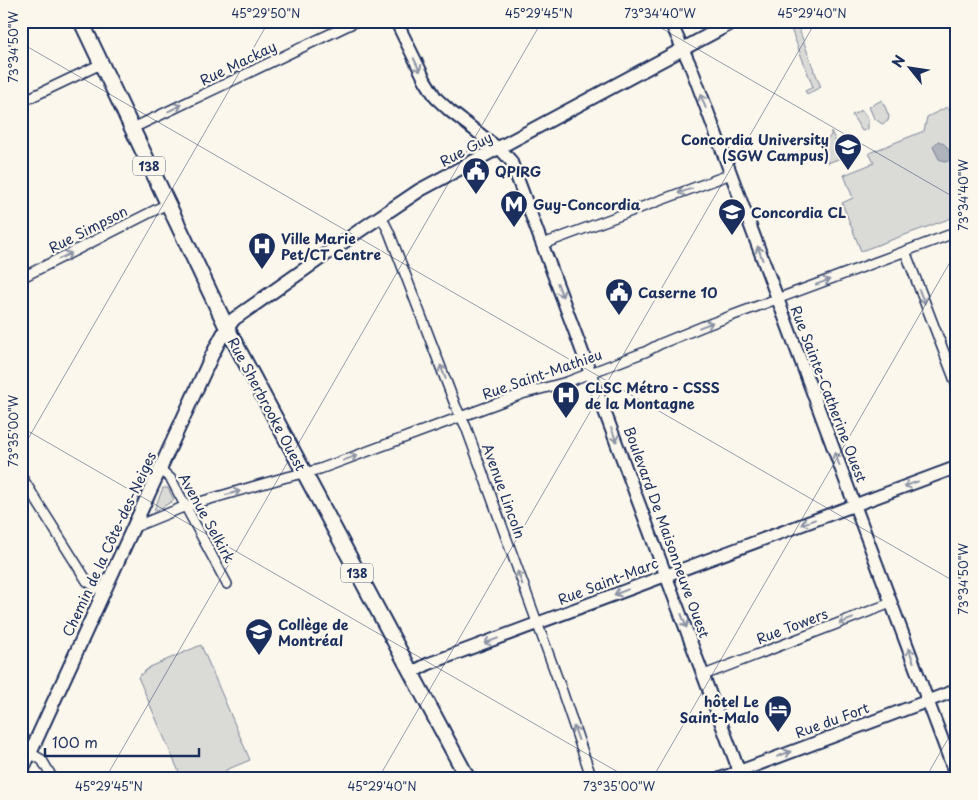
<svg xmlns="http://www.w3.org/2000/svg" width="978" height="800" viewBox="0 0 978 800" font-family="'Playpen Sans',sans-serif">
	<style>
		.green { fill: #dadad7; stroke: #7a849a }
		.water { fill: #afb3bb; stroke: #747e96 }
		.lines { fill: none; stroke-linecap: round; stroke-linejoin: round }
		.minor-casing { stroke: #1b2f5e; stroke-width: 12 }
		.tertiary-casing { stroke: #1b2f5e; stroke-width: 15 }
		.secondary-casing { stroke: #1b2f5e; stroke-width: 16 }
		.primary-casing { stroke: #1b2f5e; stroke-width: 18 }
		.minor { stroke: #fbf7ec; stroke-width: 9 }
		.tertiary { stroke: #fbf7ec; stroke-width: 11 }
		.secondary { stroke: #fbf7ec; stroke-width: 12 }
		.primary { stroke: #fbf7ec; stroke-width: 14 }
		.oneway { stroke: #8b93a5 }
		.ticks { fill: none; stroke: #1b2f5e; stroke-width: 1; stroke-opacity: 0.45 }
		.labels { text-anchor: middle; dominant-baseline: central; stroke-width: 4.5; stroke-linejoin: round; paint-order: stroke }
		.shield { fill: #fbf7ec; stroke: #5e6b89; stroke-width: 1 }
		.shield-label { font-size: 12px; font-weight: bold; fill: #1b2f5e }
		.street-label { font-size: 14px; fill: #1b2f5e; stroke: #fbf7ec }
		.poi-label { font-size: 14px; font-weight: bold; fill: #1b2f5e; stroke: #fbf7ec; text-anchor: start }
		.neatline { fill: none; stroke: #1b2f5e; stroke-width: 2 }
		.ticks-label { font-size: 12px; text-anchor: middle; fill: #1b2f5e }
	</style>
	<rect width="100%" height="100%" fill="#fbf7ec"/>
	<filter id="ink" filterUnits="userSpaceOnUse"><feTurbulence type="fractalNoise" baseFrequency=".02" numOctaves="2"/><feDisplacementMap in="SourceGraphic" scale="10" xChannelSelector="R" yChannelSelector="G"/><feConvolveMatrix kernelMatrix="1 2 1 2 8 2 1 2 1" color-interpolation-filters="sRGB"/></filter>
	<g filter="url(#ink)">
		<path class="green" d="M 788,21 L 796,21 L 814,70 L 813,71 L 815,72 L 821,87 L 807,94 L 805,91 L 813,87 Z
			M 882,100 L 889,116 L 888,121 L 882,124 L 874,118 L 869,107 Z
			M 947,107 L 950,111 L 957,110 L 957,216 L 861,251 L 842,203 L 853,198 L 844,175 L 874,163 L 869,153 L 924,131 L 927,117 Z
			M 862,110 L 868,119 L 868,129 L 862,131 L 852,115 Z
			M 831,131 L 843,157 L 828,163 L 822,147 L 831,135 Z
			M 163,488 L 168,488 L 174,500 L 156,511 L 154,510 Z
			M 201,645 L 250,760 L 226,770 L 223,779 L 182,779 L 138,677 L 150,667 Z"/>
		<path class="water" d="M 938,141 C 946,143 951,151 950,159 L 947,162 L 939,159 L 933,147 Z"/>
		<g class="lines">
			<g class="minor-casing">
				<path id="minor" d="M 21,102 L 101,64
					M 131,129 L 357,21
					M 381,216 L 389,232 L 456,407 L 466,427 L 562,691 L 592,779
					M 543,244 L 731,174
					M 905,251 L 957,386
					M 21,278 L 167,204
					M 160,469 L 171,479 L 227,584
					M 21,476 L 87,581 L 103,592
					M 132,528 L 186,506 L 283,478 L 320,469 L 522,394 L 567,382 L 645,352 L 660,344 L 704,326 L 957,232
					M 704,675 L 891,603
					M 30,753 L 42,760 L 53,779"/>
			</g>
			<g class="tertiary-casing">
				<path id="tertiary" d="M 396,21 L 425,80 L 436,98 L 450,111 L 503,152 L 511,161 L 742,779
					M 670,21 L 691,67 L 957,779
					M 411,673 L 428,664 L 957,467
					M 719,779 L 957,690"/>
			</g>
			<g class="secondary-casing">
				<path id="secondary" d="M 21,773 L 213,353 L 223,334 L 234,319 L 359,231 L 420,190 L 735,21"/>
			</g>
			<g class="primary-casing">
				<path id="primary" d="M 81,21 L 227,328 L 468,779"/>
			</g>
			<use href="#minor" class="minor"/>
			<use href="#tertiary" class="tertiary"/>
			<use href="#secondary" class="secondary"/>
			<use href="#primary" class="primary"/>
		</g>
		<defs><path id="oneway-shaft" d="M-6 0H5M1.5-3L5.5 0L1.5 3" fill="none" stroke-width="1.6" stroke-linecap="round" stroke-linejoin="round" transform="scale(1.25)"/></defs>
		<g class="oneway">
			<use href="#oneway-shaft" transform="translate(417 65) rotate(64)"/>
			<use href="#oneway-shaft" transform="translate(703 101) rotate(-111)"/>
			<use href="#oneway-shaft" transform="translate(175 108) rotate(-26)"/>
			<use href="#oneway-shaft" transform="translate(685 191) rotate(160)"/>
			<use href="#oneway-shaft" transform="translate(760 253) rotate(-110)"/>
			<use href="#oneway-shaft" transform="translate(65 256) rotate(-27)"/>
			<use href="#oneway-shaft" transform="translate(823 282) rotate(-20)"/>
			<use href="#oneway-shaft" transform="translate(560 290) rotate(69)"/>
			<use href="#oneway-shaft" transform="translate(922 297) rotate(68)"/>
			<use href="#oneway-shaft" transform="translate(706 325) rotate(-21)"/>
			<use href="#oneway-shaft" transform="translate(443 372) rotate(-111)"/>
			<use href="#oneway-shaft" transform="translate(614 435) rotate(69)"/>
			<use href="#oneway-shaft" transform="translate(350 458) rotate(-20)"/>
			<use href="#oneway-shaft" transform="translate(837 459) rotate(-111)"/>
			<use href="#oneway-shaft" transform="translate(911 484) rotate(160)"/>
			<use href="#oneway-shaft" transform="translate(233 493) rotate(-16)"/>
			<use href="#oneway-shaft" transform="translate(808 522) rotate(160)"/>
			<use href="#oneway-shaft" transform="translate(520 578) rotate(-110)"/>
			<use href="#oneway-shaft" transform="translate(621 592) rotate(159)"/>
			<use href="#oneway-shaft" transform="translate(684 621) rotate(70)"/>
			<use href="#oneway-shaft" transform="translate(846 621) rotate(159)"/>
			<use href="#oneway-shaft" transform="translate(491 641) rotate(160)"/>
			<use href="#oneway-shaft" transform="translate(911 655) rotate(-110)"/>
			<use href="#oneway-shaft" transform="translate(576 733) rotate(-109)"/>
			<use href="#oneway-shaft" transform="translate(784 754) rotate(-21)"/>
		</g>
	</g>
	<path class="ticks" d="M 649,21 L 957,199M 21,43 L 957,583M 21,427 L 630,779M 21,451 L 269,21M 105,779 L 542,21M 378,779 L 816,21M 652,779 L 957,250M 925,779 L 957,723"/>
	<defs>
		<g id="university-pin" transform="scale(1.4375)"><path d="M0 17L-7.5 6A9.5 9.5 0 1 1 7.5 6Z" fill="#1b2f5e" stroke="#fbf7ec"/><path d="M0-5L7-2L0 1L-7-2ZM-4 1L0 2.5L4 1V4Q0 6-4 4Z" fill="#fff"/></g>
		<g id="civic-pin" transform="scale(1.4375)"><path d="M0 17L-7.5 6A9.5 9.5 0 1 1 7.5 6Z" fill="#1b2f5e" stroke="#fbf7ec"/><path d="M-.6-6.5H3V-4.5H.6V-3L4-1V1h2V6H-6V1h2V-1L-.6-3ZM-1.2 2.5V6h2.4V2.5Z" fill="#fff"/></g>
		<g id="metro-pin" transform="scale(1.4375)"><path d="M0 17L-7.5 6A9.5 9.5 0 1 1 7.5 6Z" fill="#1b2f5e" stroke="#fbf7ec"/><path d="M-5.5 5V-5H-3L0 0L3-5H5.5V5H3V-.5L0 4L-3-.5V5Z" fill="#fff"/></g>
		<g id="school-pin" transform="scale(1.4375)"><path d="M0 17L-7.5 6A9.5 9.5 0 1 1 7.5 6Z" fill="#1b2f5e" stroke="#fbf7ec"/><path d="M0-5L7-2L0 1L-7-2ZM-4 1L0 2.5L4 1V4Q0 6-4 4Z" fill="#fff"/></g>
		<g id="hospital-pin" transform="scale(1.4375)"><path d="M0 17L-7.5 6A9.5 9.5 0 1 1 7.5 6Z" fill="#1b2f5e" stroke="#fbf7ec"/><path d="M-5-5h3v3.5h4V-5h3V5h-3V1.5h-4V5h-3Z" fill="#fff"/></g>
		<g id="hotel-pin" transform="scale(1.4375)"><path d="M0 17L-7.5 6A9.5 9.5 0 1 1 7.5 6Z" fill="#1b2f5e" stroke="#fbf7ec"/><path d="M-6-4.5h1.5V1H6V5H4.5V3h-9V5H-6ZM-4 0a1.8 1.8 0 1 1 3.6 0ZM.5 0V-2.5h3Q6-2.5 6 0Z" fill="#fff"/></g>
	</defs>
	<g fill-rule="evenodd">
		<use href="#university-pin" x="848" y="147"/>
		<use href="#civic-pin" x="476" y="171"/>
		<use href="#metro-pin" x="514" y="204"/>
		<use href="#school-pin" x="732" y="212"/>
		<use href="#hospital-pin" x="262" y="246"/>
		<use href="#civic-pin" x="619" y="292"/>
		<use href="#hospital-pin" x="566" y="395"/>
		<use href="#school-pin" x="259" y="632"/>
		<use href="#hotel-pin" x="778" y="709"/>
	</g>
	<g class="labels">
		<g class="shield">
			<rect x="133" y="156.5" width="32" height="19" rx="4"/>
			<rect x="341" y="563.5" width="32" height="19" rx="4"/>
		</g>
		<g class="shield-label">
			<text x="149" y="166">138</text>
			<text x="357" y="573">138</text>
		</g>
		<g class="street-label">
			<text transform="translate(238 63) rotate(-26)">Rue Mackay</text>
			<text transform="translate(466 149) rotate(-28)">Rue Guy</text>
			<text transform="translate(88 229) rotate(-27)">Rue Simpson</text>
			<text transform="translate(542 374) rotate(-19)">Rue Saint-Mathieu</text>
			<text transform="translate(829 394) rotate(69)">Rue Sainte-Catherine Ouest</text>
			<text transform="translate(267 404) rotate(62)">Rue Sherbrooke Ouest</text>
			<text transform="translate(504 491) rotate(70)">Avenue Lincoln</text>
			<text transform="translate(207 518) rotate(61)">Avenue Selkirk</text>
			<text transform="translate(667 532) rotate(70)">Boulevard De Maisonneuve Ouest</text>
			<text transform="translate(109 544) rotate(-65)">Chemin de la Côte-des-Neiges</text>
			<text transform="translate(608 581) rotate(-21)">Rue Saint-Marc</text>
			<text transform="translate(792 626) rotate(-21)">Rue Towers</text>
			<text transform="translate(832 720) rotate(-20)">Rue du Fort</text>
		</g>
		<g class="poi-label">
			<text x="829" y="139" text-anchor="end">Concordia University<tspan x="829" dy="16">(SGW Campus)</tspan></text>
			<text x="495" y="171">QPIRG</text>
			<text x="533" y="204">Guy-Concordia</text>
			<text x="751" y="212">Concordia CL</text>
			<text x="281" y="238">Ville Marie<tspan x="281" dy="16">Pet/CT Centre</tspan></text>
			<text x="638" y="292">Caserne 10</text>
			<text x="585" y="387">CLSC Métro - CSSS<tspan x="585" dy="16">de la Montagne</tspan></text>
			<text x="278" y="624">Collège de<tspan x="278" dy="16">Montréal</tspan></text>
			<text x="759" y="701" text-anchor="end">hôtel Le<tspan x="759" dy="16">Saint-Malo</tspan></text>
		</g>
	</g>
	<rect width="978" height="800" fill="none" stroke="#fbf7ec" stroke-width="55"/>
	<g transform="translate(910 68) rotate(300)" stroke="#fbf7ec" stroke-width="4" paint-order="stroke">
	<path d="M0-4L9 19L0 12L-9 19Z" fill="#1b2f5e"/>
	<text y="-8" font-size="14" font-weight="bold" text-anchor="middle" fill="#1b2f5e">N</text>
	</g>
	<path d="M45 748v8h154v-8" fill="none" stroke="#1b2f5e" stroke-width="2.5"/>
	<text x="52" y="748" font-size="15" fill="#1b2f5e" stroke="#fbf7ec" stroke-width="4" paint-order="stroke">100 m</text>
	<rect x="28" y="28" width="922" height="744" class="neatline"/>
	<g class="ticks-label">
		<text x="266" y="18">45°29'50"N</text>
		<text x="539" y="18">45°29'45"N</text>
		<text x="660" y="18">73°34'40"W</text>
		<text x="812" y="18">45°29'40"N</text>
		<text transform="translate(14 47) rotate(-90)" y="4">73°34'50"W</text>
		<text transform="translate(964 195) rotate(-90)" y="4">73°34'40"W</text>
		<text transform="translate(14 431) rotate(-90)" y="4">73°35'00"W</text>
		<text transform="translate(964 579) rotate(-90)" y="4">73°34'50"W</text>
		<text x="109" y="791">45°29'45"N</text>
		<text x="382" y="791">45°29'40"N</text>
		<text x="619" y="791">73°35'00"W</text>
	</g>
</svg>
